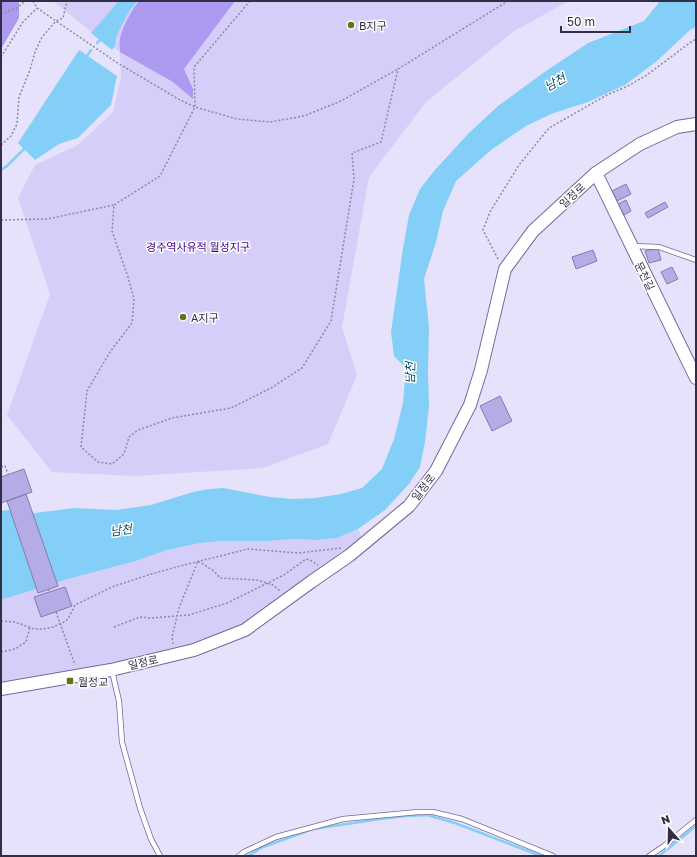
<svg xmlns="http://www.w3.org/2000/svg" width="697" height="857" viewBox="0 0 697 857" font-family="'Golos Text','Noto Sans KR',sans-serif">
	<style>
		.green { fill: #d5cef8 }
		.forest { fill: #ac99f0 }
		.water { fill: #84cff7 }
		.lines { fill: none; stroke-linecap: round; stroke-linejoin: round }
		.stream { stroke: #84cff7; stroke-width: 2.5 }
		.building { fill: #b5abe5; stroke: #857ab1 }
		.service-casing { stroke: #73689e; stroke-width: 6 }
		.tertiary-casing { stroke: #73689e; stroke-width: 14 }
		.path { stroke: #8d89a1; stroke-width: 1.5; stroke-dasharray: 2 2; stroke-linecap: butt }
		.service { stroke: #fff; stroke-width: 4.5 }
		.tertiary { stroke: #fff; stroke-width: 12 }
		.poi-dot { fill: #6b7016; stroke: #fff; stroke-width: 1.5 }
		.labels { text-anchor: middle; dominant-baseline: central; stroke-width: 3; stroke-linejoin: round; paint-order: stroke }
		.poi-label { font-size: 11px; fill: #332e46; stroke: #fff; text-anchor: start }
		.street-label { font-size: 11px; fill: #332e46; stroke: #fff }
		.park-label { font-size: 11px; fill: #40008a; stroke: #fff }
		.water-label { font-size: 12px; font-style: italic; fill: #044660; stroke: #fff }
	</style>
	<rect width="100%" height="100%" fill="#e6e2fb"/>
	<path class="green" d="M 53,1 L 569,1 L 514,31 L 426,102 L 369,177 L 342,327 L 357,375 L 328,444 L 263,468 L 135,476 L 52,472 L 7,415 L 50,294 L 18,198 L 35,165 L 78,145 L 113,112 L 121,77 L 120,52 L 93,33 Z
		M 358,529 L 364,543 L 245,630 L 194,650 L 1,690 L 1,600 L 68,579 L 136,561 L 167,550 L 200,543 L 222,541 L 293,539 L 316,540 L 337,538 Z"/>
	<path class="forest" d="M 1,1 L 19,1 L 19,18 L 1,49 Z
		M 139,1 L 235,1 L 184,69 L 193,89 L 193,99 L 173,82 L 120,52 C 120,48 119,43 120,39 C 122,28 132,9 139,1 Z"/>
	<path class="water" d="M 119,1 L 137,1 C 128,12 121,25 116,38 C 115,44 116,46 112,50 L 91,33 Z
		M 660,1 L 696,1 L 696,27 L 690,30 L 657,61 L 625,85 L 588,102 L 551,114 L 526,126 L 491,150 L 456,181 L 443,211 L 436,242 L 424,279 L 429,328 L 428,371 L 429,407 L 425,442 L 420,467 L 409,484 L 385,510 L 358,529 L 337,538 L 316,540 L 293,539 L 265,541 L 222,541 L 200,543 L 167,550 L 136,561 L 68,579 L 1,600 L 1,511 L 7,510 L 35,513 L 74,508 L 116,510 L 151,505 L 193,492 L 209,489 L 223,488 L 270,497 L 292,499 L 315,498 L 341,494 L 362,488 L 382,469 L 394,439 L 403,403 L 406,368 L 394,356 L 391,332 L 403,248 L 409,215 L 420,189 L 434,171 L 469,133 L 498,106 L 543,73 L 588,43 L 644,21 Z
		M 79,50 L 117,76 L 111,105 L 78,138 L 59,144 L 35,160 L 18,143 Z"/>
	<g class="lines">
		<path class="stream" d="M 97,43 L 100,40
			M 87,56 L 91,50
			M 1,170 L 7,166 L 24,149
			M 248,856 L 263,847 L 313,829 L 380,819 L 406,816 L 427,815 L 455,823 L 541,856
			M 659,856 L 696,826"/>
	</g>
	<path class="building" d="M 626,184 L 631,194 L 617,201 L 612,191 Z
		M 626,200 L 631,211 L 624,215 L 618,204 Z
		M 665,202 L 668,207 L 648,218 L 645,213 Z
		M 658,248 L 661,260 L 649,263 L 645,251 Z
		M 593,250 L 597,261 L 576,269 L 572,257 Z
		M 672,267 L 678,279 L 667,284 L 661,272 Z
		M 500,396 L 512,421 L 492,431 L 480,406 Z
		M 24,469 L 32,492 L 1,503 L 1,477 Z
		M 26,494 L 58,586 L 38,593 L 7,501 Z
		M 65,587 L 72,606 L 41,617 L 34,597 Z"/>
	<g class="lines">
		<g class="service-casing">
			<path id="service" d="M 632,246 L 659,247 L 696,260
				M 112,671 L 119,701 L 122,742 L 140,808 L 151,839 L 160,856
				M 239,856 L 244,852 L 276,837 L 343,819 L 418,812 L 433,812 L 462,819 L 553,856
				M 649,856 L 664,846 L 696,820"/>
		</g>
		<g class="tertiary-casing">
			<path id="tertiary" d="M 596,173 L 696,378
				M 1,689 L 111,670 L 194,650 L 245,630 L 311,582 L 350,555 L 409,506 L 436,471 L 470,405 L 481,370 L 505,269 L 533,231 L 596,173 L 640,144 L 677,127 L 696,124"/>
		</g>
		<path class="path" d="M 33,1 L 37,8 L 116,62 L 180,100 L 195,107 L 237,119 L 270,122 L 304,116 L 341,101 L 398,69
			M 250,1 L 194,67 L 195,107 L 160,176 L 114,205 L 112,231 L 128,277 L 134,299 L 132,323 L 110,352 L 87,391 L 81,447 L 98,462 L 112,464 L 124,454 L 129,437 L 138,430 L 172,418 L 231,408 L 271,388 L 302,368 L 331,321 L 354,179 L 352,153 L 381,142 L 398,69 L 508,1
			M 1,14 L 17,8 L 25,1
			M 1,57 L 23,22 L 37,8
			M 1,145 L 11,136 L 17,124 L 19,97 L 30,70 L 35,52 L 42,37 L 56,21 L 63,18 L 67,1
			M 1,220 L 47,219 L 114,205
			M 498,259 L 483,230 L 490,212 L 519,165 L 549,128 L 607,95 L 628,86 L 647,75 L 691,42 L 696,39
			M 1,467 L 5,466 L 8,474
			M 48,589 L 49,592
			M 56,612 L 75,665
			M 1,621 L 15,622 L 34,629 L 43,629 L 53,627 L 64,622 L 68,619 L 75,605 L 112,587 L 148,575 L 180,566 L 248,549 L 298,553 L 341,548
			M 114,627 L 140,617 L 151,618 L 189,615 L 227,603 L 284,575 L 306,559 L 310,560 L 318,565
			M 173,644 L 172,637 L 179,608 L 198,561 L 214,571 L 220,578 L 257,580 L 273,585 L 280,591
			M 1,652 L 15,649 L 26,642 L 30,627"/>
		<use href="#service" class="service"/>
		<use href="#tertiary" class="tertiary"/>
	</g>
	<g class="poi-dot">
		<circle cx="351" cy="25" r="4"/>
		<circle cx="183" cy="317" r="4"/>
		<rect x="66" y="677" width="8" height="8" rx="2"/>
	</g>
	<g class="labels">
		<g class="poi-label">
			<text x="359" y="25">B지구</text>
			<text x="191" y="317">A지구</text>
			<text x="78" y="681">월정교</text>
		</g>
		<g class="street-label">
			<text transform="translate(572 195) rotate(-43)">일정로</text>
			<text transform="translate(645 276) rotate(64)">문천길</text>
			<text transform="translate(423 487) rotate(-52)">일정로</text>
			<text transform="translate(143 662) rotate(-13)">일정로</text>
		</g>
		<g class="park-label">
			<text x="198" y="246">경주역사유적 월성지구</text>
		</g>
		<g class="water-label">
			<text transform="translate(555 82) rotate(-30)">남천</text>
			<text transform="translate(410 373) rotate(-89)">남천</text>
			<text transform="translate(121 530) rotate(-8)">남천</text>
		</g>
	</g>
	<rect width="697" height="857" fill="none" stroke="#332e46" stroke-width="4"/>
	<g transform="translate(669 829) rotate(340)" stroke="#ffffff" stroke-width="3" paint-order="stroke">
	<path d="M0-3L7 15L0 10L-7 15Z" fill="#332e46"/>
	<text y="-6" font-size="11" font-weight="bold" text-anchor="middle" fill="#332e46">N</text>
	</g>
	<path d="M561 26v6h69v-6" fill="none" stroke="#332e46" stroke-width="2"/>
	<text x="567" y="26" font-size="12" fill="#332e46" stroke="#ffffff" stroke-width="3" paint-order="stroke">50 m</text>
</svg>
